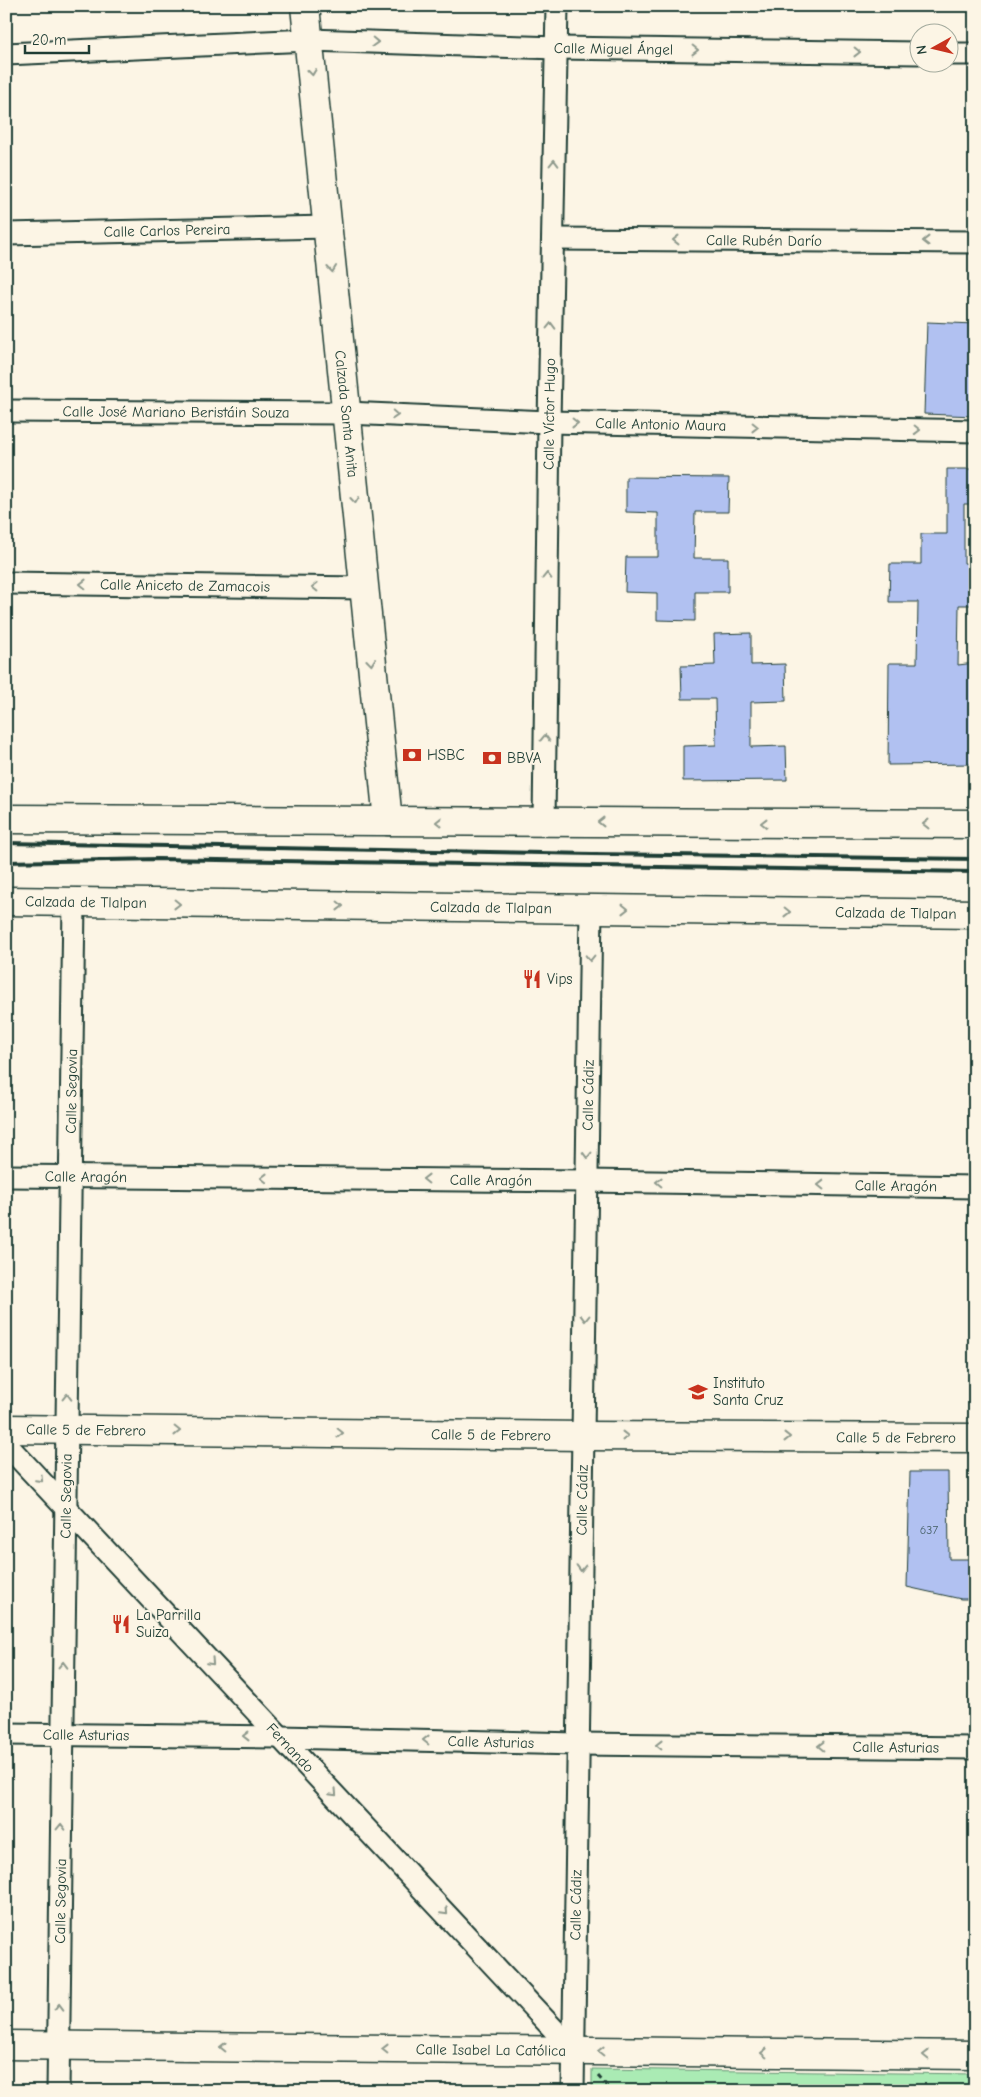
<svg xmlns="http://www.w3.org/2000/svg" width="981" height="2097" viewBox="0 0 981 2097" font-family="'Comic Neue',sans-serif">
	<style>
		.green { fill: #aaebb4; stroke: #649474 }
		.building { fill: #b1c1f1; stroke: #1f3d34 }
		.lines { fill: none; stroke-linecap: round; stroke-linejoin: round }
		.street-casing { stroke: #1f3d34; stroke-width: 25 }
		.secondary-casing { stroke: #1f3d34; stroke-width: 31 }
		.highway-casing { stroke: #1f3d34; stroke-width: 31 }
		.path { stroke: #1f3d34; stroke-width: 3; stroke-dasharray: 5 4; stroke-linecap: butt }
		.street { stroke: #fcf5e5; stroke-width: 21 }
		.secondary { stroke: #fcf5e5; stroke-width: 28 }
		.highway { stroke: #fcf5e5; stroke-width: 28 }
		.rail { stroke: #1f3d34; stroke-width: 4 }
		.oneway { stroke: #8e998c }
		.labels { text-anchor: middle; dominant-baseline: central; stroke-width: 4; stroke-linejoin: round; paint-order: stroke }
		.number-label { font-size: 12px; fill: #445e63 }
		.street-label { font-size: 15px; fill: #1f3d34; stroke: #fcf5e5 }
		.poi-label { font-size: 15px; fill: #1f3d34; stroke: #fcf5e5; text-anchor: start }
	</style>
	<rect width="100%" height="100%" fill="#fcf5e5"/>
	<filter id="ink" filterUnits="userSpaceOnUse"><feTurbulence type="fractalNoise" baseFrequency=".02" numOctaves="2"/><feDisplacementMap in="SourceGraphic" scale="10" xChannelSelector="R" yChannelSelector="G"/><feConvolveMatrix kernelMatrix="1 2 1 2 8 2 1 2 1" color-interpolation-filters="sRGB"/></filter>
	<g filter="url(#ink)">
		<path class="green" d="M 592,2069 L 975,2074 L 975,2091 L 592,2091 Z"/>
		<path class="building" d="M 927,322 L 975,324 L 975,416 L 924,414 Z
			M 947,469 L 975,469 L 975,504 L 964,504 L 964,563 L 975,564 L 975,605 L 959,605 L 958,665 L 975,663 L 975,764 L 888,765 L 889,663 L 917,663 L 918,602 L 889,602 L 890,564 L 921,564 L 921,534 L 947,534 Z
			M 626,477 L 729,478 L 728,512 L 695,512 L 694,558 L 728,558 L 728,592 L 695,592 L 695,621 L 657,620 L 657,593 L 625,592 L 626,557 L 658,557 L 658,513 L 626,512 Z
			M 751,633 L 751,665 L 785,664 L 786,701 L 751,702 L 751,747 L 786,746 L 787,780 L 683,781 L 683,746 L 716,745 L 715,699 L 682,699 L 681,666 L 715,665 L 714,634 Z
			M 910,1472 L 948,1472 L 949,1559 L 975,1559 L 975,1599 L 961,1599 L 907,1587 Z"/>
		<g class="lines">
			<g class="street-casing">
				<g id="street">
					<path id="s1" d="M 6,54 L 309,40 L 557,48 L 918,53"/>
					<path d="M 948,54 L 975,54"/>
					<path id="s2" d="M 6,234 L 328,227"/>
					<path id="s3" d="M 553,239 L 975,242"/>
					<path id="s4" d="M 6,411 L 347,413 L 549,422 L 975,431"/>
					<path id="s5" d="M 6,583 L 364,588"/>
					<path id="s6" d="M 544,822 L 549,422 L 557,6"/>
					<path id="s7" d="M 6,1176 L 587,1181 L 975,1187"/>
					<path id="s8" d="M 6,1444 L 574,2051"/>
					<path id="s9" d="M 6,1734 L 281,1737 L 578,1744 L 975,1748"/>
					<path id="s10" d="M 58,2091 L 74,902"/>
					<path id="s11" d="M 573,2091 L 591,909"/>
				</g>
			</g>
			<g class="secondary-casing">
				<g id="secondary">
					<path id="s12" d="M 305,6 L 388,821"/>
					<path id="s13" d="M 6,1429 L 583,1436 L 975,1438"/>
					<path id="s14" d="M 6,2045 L 975,2055"/>
				</g>
			</g>
			<g class="highway-casing">
				<g id="highway">
					<path d="M 6,819 L 975,824"/>
					<path id="s15" d="M 6,901 L 975,914"/>
				</g>
			</g>
			<path class="path" d="M 598,2076 L 611,2091"/>
			<use href="#street" class="street"/>
			<use href="#secondary" class="secondary"/>
			<use href="#highway" class="highway"/>
			<path class="rail" d="M 6,843 L 592,854 L 975,859
				M 6,862 L 158,859 L 975,872"/>
		</g>
		<defs><path id="oneway-chevron" d="M-2-3.5L2.5 0L-2 3.5" fill="none" stroke-width="1.6" stroke-linecap="round" stroke-linejoin="round" transform="scale(1.25)"/></defs>
		<g class="oneway">
			<use href="#oneway-chevron" transform="translate(375 42) rotate(2)"/>
			<use href="#oneway-chevron" transform="translate(695 50) rotate(1)"/>
			<use href="#oneway-chevron" transform="translate(857 52) rotate(1)"/>
			<use href="#oneway-chevron" transform="translate(312 72) rotate(84)"/>
			<use href="#oneway-chevron" transform="translate(554 163) rotate(-89)"/>
			<use href="#oneway-chevron" transform="translate(676 240) rotate(-180)"/>
			<use href="#oneway-chevron" transform="translate(926 241) rotate(-180)"/>
			<use href="#oneway-chevron" transform="translate(332 269) rotate(84)"/>
			<use href="#oneway-chevron" transform="translate(551 326) rotate(-89)"/>
			<use href="#oneway-chevron" transform="translate(395 415) rotate(3)"/>
			<use href="#oneway-chevron" transform="translate(575 423) rotate(1)"/>
			<use href="#oneway-chevron" transform="translate(755 427) rotate(1)"/>
			<use href="#oneway-chevron" transform="translate(917 430) rotate(1)"/>
			<use href="#oneway-chevron" transform="translate(355 500) rotate(84)"/>
			<use href="#oneway-chevron" transform="translate(547 576) rotate(-89)"/>
			<use href="#oneway-chevron" transform="translate(83 584) rotate(-179)"/>
			<use href="#oneway-chevron" transform="translate(315 587) rotate(-179)"/>
			<use href="#oneway-chevron" transform="translate(371 662) rotate(84)"/>
			<use href="#oneway-chevron" transform="translate(545 738) rotate(-89)"/>
			<use href="#oneway-chevron" transform="translate(439 822) rotate(-180)"/>
			<use href="#oneway-chevron" transform="translate(601 822) rotate(-180)"/>
			<use href="#oneway-chevron" transform="translate(764 823) rotate(-180)"/>
			<use href="#oneway-chevron" transform="translate(926 824) rotate(-180)"/>
			<use href="#oneway-chevron" transform="translate(177 904) rotate(1)"/>
			<use href="#oneway-chevron" transform="translate(340 906) rotate(1)"/>
			<use href="#oneway-chevron" transform="translate(625 909) rotate(1)"/>
			<use href="#oneway-chevron" transform="translate(787 912) rotate(1)"/>
			<use href="#oneway-chevron" transform="translate(590 958) rotate(91)"/>
			<use href="#oneway-chevron" transform="translate(587 1155) rotate(91)"/>
			<use href="#oneway-chevron" transform="translate(264 1178) rotate(-179)"/>
			<use href="#oneway-chevron" transform="translate(426 1179) rotate(-179)"/>
			<use href="#oneway-chevron" transform="translate(659 1182) rotate(-179)"/>
			<use href="#oneway-chevron" transform="translate(821 1185) rotate(-179)"/>
			<use href="#oneway-chevron" transform="translate(585 1318) rotate(91)"/>
			<use href="#oneway-chevron" transform="translate(67 1397) rotate(-89)"/>
			<use href="#oneway-chevron" transform="translate(177 1431) rotate(1)"/>
			<use href="#oneway-chevron" transform="translate(340 1433) rotate(1)"/>
			<use href="#oneway-chevron" transform="translate(625 1436)"/>
			<use href="#oneway-chevron" transform="translate(787 1437)"/>
			<use href="#oneway-chevron" transform="translate(40 1479) rotate(47)"/>
			<use href="#oneway-chevron" transform="translate(581 1568) rotate(91)"/>
			<use href="#oneway-chevron" transform="translate(211 1662) rotate(47)"/>
			<use href="#oneway-chevron" transform="translate(63 1665) rotate(-89)"/>
			<use href="#oneway-chevron" transform="translate(246 1736) rotate(-180)"/>
			<use href="#oneway-chevron" transform="translate(426 1740) rotate(-179)"/>
			<use href="#oneway-chevron" transform="translate(659 1745) rotate(-179)"/>
			<use href="#oneway-chevron" transform="translate(821 1746) rotate(-179)"/>
			<use href="#oneway-chevron" transform="translate(334 1793) rotate(47)"/>
			<use href="#oneway-chevron" transform="translate(61 1827) rotate(-89)"/>
			<use href="#oneway-chevron" transform="translate(445 1912) rotate(47)"/>
			<use href="#oneway-chevron" transform="translate(59 2007) rotate(-89)"/>
			<use href="#oneway-chevron" transform="translate(223 2047) rotate(-179)"/>
			<use href="#oneway-chevron" transform="translate(385 2049) rotate(-179)"/>
			<use href="#oneway-chevron" transform="translate(601 2051) rotate(-179)"/>
			<use href="#oneway-chevron" transform="translate(764 2053) rotate(-179)"/>
			<use href="#oneway-chevron" transform="translate(926 2055) rotate(-179)"/>
		</g>
	</g>
	<defs>
		<g id="bank-bare" transform="scale(1.5)"><path d="M-6-4H6V4H-6ZM0-2.3a2.3 2.3 0 1 0 0 4.6a2.3 2.3 0 1 0 0-4.6Z" fill="#c8321e" stroke="#fcf5e5" stroke-width="2.5" paint-order="stroke"/></g>
		<g id="restaurant-bare" transform="scale(1.5)"><path d="M-5-6h1v4h1v-4h1v4h1v-4h1v5L-1.5 .5V6h-2V.5L-5-1ZM5-6V6H3V1.5H1.5Q1.5-4 5-6Z" fill="#c8321e" stroke="#fcf5e5" stroke-width="2.5" paint-order="stroke"/></g>
		<g id="school-bare" transform="scale(1.5)"><path d="M0-5L7-2L0 1L-7-2ZM-4 1L0 2.5L4 1V4Q0 6-4 4Z" fill="#c8321e" stroke="#fcf5e5" stroke-width="2.5" paint-order="stroke"/></g>
	</defs>
	<g fill-rule="evenodd">
		<use href="#bank-bare" x="412" y="755"/>
		<use href="#bank-bare" x="492" y="758"/>
		<use href="#restaurant-bare" x="532" y="979"/>
		<use href="#school-bare" x="698" y="1392"/>
		<use href="#restaurant-bare" x="121" y="1624"/>
	</g>
	<g class="labels">
		<g class="number-label">
			<text x="929" y="1530">637</text>
		</g>
		<g class="street-label">
			<text stroke="none"><textPath href="#s1" startOffset="608">Calle Miguel Ángel</textPath></text>
			<text stroke="none"><textPath href="#s2" startOffset="161">Calle Carlos Pereira</textPath></text>
			<text stroke="none"><textPath href="#s3" startOffset="211">Calle Rubén Darío</textPath></text>
			<text stroke="none"><textPath href="#s4" startOffset="170">Calle José Mariano Beristáin Souza</textPath></text>
			<text stroke="none"><textPath href="#s12" startOffset="410">Calzada Santa Anita</textPath></text>
			<text stroke="none"><textPath href="#s6" startOffset="408">Calle Víctor Hugo</textPath></text>
			<text stroke="none"><textPath href="#s4" startOffset="655">Calle Antonio Maura</textPath></text>
			<text stroke="none"><textPath href="#s5" startOffset="179">Calle Aniceto de Zamacois</textPath></text>
			<text stroke="none"><textPath href="#s15" startOffset="80">Calzada de Tlalpan</textPath></text>
			<text stroke="none"><textPath href="#s15" startOffset="485">Calzada de Tlalpan</textPath></text>
			<text stroke="none"><textPath href="#s15" startOffset="890">Calzada de Tlalpan</textPath></text>
			<text stroke="none"><textPath href="#s10" startOffset="1000">Calle Segovia</textPath></text>
			<text stroke="none"><textPath href="#s11" startOffset="996">Calle Cádiz</textPath></text>
			<text stroke="none"><textPath href="#s7" startOffset="80">Calle Aragón</textPath></text>
			<text stroke="none"><textPath href="#s7" startOffset="485">Calle Aragón</textPath></text>
			<text stroke="none"><textPath href="#s7" startOffset="890">Calle Aragón</textPath></text>
			<text stroke="none"><textPath href="#s13" startOffset="80">Calle 5 de Febrero</textPath></text>
			<text stroke="none"><textPath href="#s13" startOffset="485">Calle 5 de Febrero</textPath></text>
			<text stroke="none"><textPath href="#s13" startOffset="890">Calle 5 de Febrero</textPath></text>
			<text stroke="none"><textPath href="#s10" startOffset="595">Calle Segovia</textPath></text>
			<text stroke="none"><textPath href="#s11" startOffset="591">Calle Cádiz</textPath></text>
			<text stroke="none"><textPath href="#s9" startOffset="80">Calle Asturias</textPath></text>
			<text stroke="none"><textPath href="#s9" startOffset="485">Calle Asturias</textPath></text>
			<text stroke="none"><textPath href="#s8" startOffset="416">Fernando</textPath></text>
			<text stroke="none"><textPath href="#s9" startOffset="890">Calle Asturias</textPath></text>
			<text stroke="none"><textPath href="#s10" startOffset="190">Calle Segovia</textPath></text>
			<text stroke="none"><textPath href="#s11" startOffset="186">Calle Cádiz</textPath></text>
			<text stroke="none"><textPath href="#s14" startOffset="485">Calle Isabel La Católica</textPath></text>
		</g>
		<g class="poi-label">
			<text x="427" y="755">HSBC</text>
			<text x="507" y="758">BBVA</text>
			<text x="547" y="979">Vips</text>
			<text x="713" y="1383">Instituto<tspan x="713" dy="17">Santa Cruz</tspan></text>
			<text x="136" y="1615">La Parrilla<tspan x="136" dy="17">Suiza</tspan></text>
		</g>
	</g>
	<rect width="981" height="2097" fill="none" stroke="#fcf5e5" stroke-width="25"/>
	<rect x="12" y="12" width="956" height="2072" fill="none" stroke="#1f3d34" stroke-width="2" filter="url(#ink)"/>
	<g transform="translate(934 48) rotate(262)"><circle r="24" fill="#fcf5e5" stroke="#a4ab9e"/>
	<path d="M0-4L9 19L0 12L-9 19Z" fill="#c8321e"/>
	<text y="-8" font-size="14" font-weight="bold" text-anchor="middle" fill="#1f3d34">N</text>
	</g>
	<path d="M25 45v8h64v-8" fill="none" stroke="#1f3d34" stroke-width="2.5"/>
	<text x="32" y="45" font-size="15" fill="#1f3d34" stroke="#fcf5e5" stroke-width="4" paint-order="stroke">20 m</text>
</svg>
